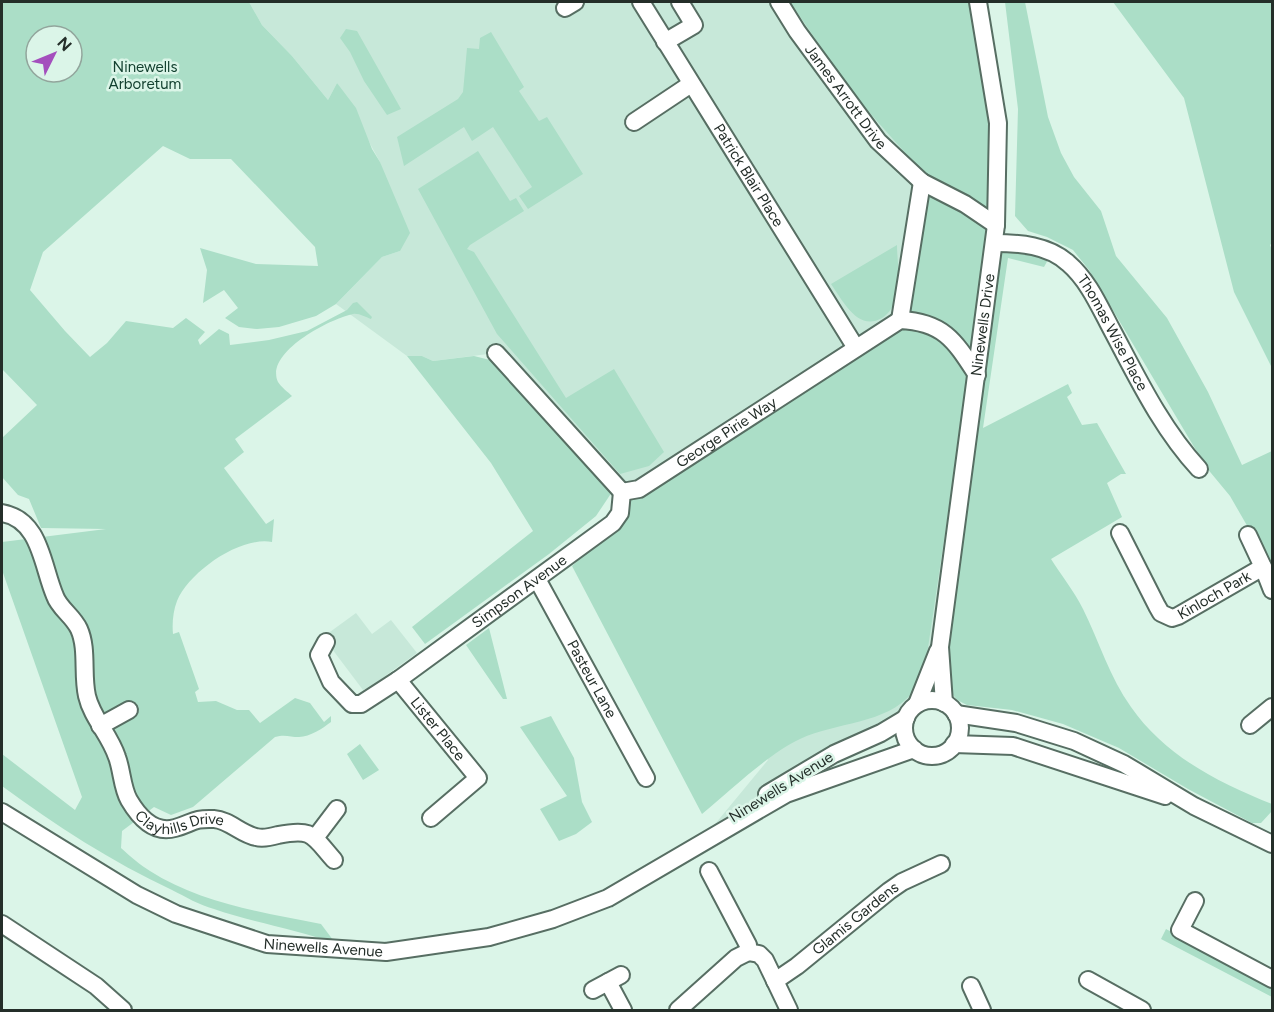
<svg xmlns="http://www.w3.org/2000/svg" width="1274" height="1012" viewBox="0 0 1274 1012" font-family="Figtree,sans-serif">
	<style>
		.built { fill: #c7e8d9 }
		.green { fill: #abdec7; fill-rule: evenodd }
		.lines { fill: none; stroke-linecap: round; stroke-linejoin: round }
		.minor-casing { stroke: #576e63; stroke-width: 20 }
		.minor { stroke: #fff; stroke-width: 16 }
		.labels { text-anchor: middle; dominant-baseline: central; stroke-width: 5; stroke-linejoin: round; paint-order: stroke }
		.park-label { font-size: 15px; fill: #134130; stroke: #dbf5e8 }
		.street-label { font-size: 15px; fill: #242e29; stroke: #dbf5e8 }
	</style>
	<rect width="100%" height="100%" fill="#dbf5e8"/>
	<path class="built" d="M 249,2 L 978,2 L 998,123 L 940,700 L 917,704 L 906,718 L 783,784 L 706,835 L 768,760 L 590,550 L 565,559 L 613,523 L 621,492 L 496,353 L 433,361 L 422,356 L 407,356 L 336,304 L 382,257 L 400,251 L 380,162 L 337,83 L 328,100 L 292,56 L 262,25 Z
		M 356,613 L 372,634 L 391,620 L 417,653 L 370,687 L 363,690 L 323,637 Z"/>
	<path class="green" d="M 2,2 L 249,2 L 262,25 L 292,56 L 328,100 L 337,83 L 356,108 L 372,149 L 380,162 L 410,233 L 400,251 L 382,257 L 336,304 L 316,316 L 279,327 L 257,329 L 239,327 L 225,318 L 238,308 L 224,290 L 203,303 L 207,270 L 200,248 L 256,264 L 318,266 L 315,247 L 231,159 L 190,159 L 163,146 L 43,252 L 30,290 L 65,331 L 90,357 L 107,343 L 126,321 L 173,328 L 186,318 L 205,332 L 198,340 L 200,345 L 219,329 L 229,334 L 230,345 L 269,340 L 307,331 L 347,310 L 353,303 L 357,302 L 372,317 L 371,319 C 365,317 359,313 353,314 C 332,318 264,352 278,382 C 281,387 288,392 292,396 L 235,439 L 244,452 L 224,468 L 266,524 L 274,519 L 272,542 C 240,536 189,572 177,601 C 173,611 172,624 173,634 L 179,632 L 199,689 L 195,692 L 198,702 L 216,701 L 237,710 L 249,710 L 260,723 L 295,698 L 310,703 L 324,722 L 331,716 L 331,722 C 323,728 310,737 299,737 C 290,737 285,734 275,737 L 193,807 L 171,815 L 154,807 L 122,831 L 121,848 C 130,856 140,865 150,871 C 200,903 264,913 321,924 L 336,944 C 296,929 254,923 214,909 C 199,905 186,897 172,890 C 112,862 55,825 2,786 L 2,754 L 75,810 L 82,797 L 2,570 L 2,542 L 106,529 L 41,528 L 29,499 L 18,495 L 2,477 L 2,438 L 37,405 L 2,369 ZM 36,36 L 72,36 L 72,72 L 36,72 Z
		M 790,2 L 974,2 L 995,125 L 990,230 L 925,668 C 921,675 918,686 913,692 C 886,725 835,722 800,739 C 768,754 730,791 702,814 L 572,566 L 621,522 L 625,500 L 903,326 L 923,173 L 853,94 Z
		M 1005,2 L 1025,2 L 1048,117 L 1061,153 L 1074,177 L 1101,211 L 1116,256 L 1167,318 L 1208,392 L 1242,465 L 1272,451 L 1272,569 L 1230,496 L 1206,467 L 1089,270 L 1073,250 L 1047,237 L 1028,231 L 1015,216 L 1018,109 Z
		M 1113,2 L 1272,2 L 1272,243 L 1270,245 L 1272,250 L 1272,368 L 1234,292 L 1184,98 Z
		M 346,29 L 357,31 L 401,109 L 387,115 L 364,81 L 350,52 L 340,38 Z
		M 491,32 L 524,87 L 519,91 L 539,121 L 547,117 L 583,174 L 528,209 L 519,196 L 532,187 L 493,127 L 472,141 L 464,127 L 404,166 L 397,137 L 458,99 L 463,92 L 467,48 L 479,49 L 480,38 Z
		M 478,151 L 510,201 L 516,198 L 524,211 L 470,245 L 467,249 L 474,252 L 566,398 L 614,369 L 664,452 L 649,466 L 620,474 L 497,334 L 418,189 Z
		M 897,245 C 897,259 901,283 897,296 C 895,304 889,314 882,318 C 858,332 843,301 831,284 Z
		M 1020,248 L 1049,258 L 1044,267 L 1008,258 L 983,428 L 1068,384 L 1072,393 L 1067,397 L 1082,425 L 1097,423 L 1126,474 L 1121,474 L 1107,483 L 1122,517 L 1051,559 C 1061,575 1074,591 1083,609 C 1099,641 1110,678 1131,707 C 1165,756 1219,783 1272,804 L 1272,811 L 1261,823 L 1252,823 L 1188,789 L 1119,748 L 1063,724 L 1012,710 L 967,705 L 957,700 L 949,690 L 945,677 L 1001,249 Z
		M 407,356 L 422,356 L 433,361 L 474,356 L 490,360 L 505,372 L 612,492 L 596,516 L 549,554 L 425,644 L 412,627 L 533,531 L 491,463 Z
		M 489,628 L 507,699 L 503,699 L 466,645 Z
		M 551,716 L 574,758 L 582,802 L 592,822 L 576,834 L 559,841 L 540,809 L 567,796 L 520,727 Z
		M 360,744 L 379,770 L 363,780 L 347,754 Z
		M 1166,929 L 1272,985 L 1272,997 L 1161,939 Z"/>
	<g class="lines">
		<g class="minor-casing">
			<g id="minor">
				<path id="s1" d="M 641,2 L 856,348"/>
				<path id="s2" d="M 779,2 L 797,31 L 878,141 L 922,182 L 965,204 L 996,225"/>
				<path d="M 565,8 L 575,2"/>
				<path d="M 665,42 L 694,25 L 680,2"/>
				<path d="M 634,122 L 691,84"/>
				<path id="s3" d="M 994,243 C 1020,243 1048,245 1068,263 C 1089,281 1100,308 1113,332 C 1138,379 1162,429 1199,469"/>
				<path d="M 900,320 L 922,182"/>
				<path id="s4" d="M 496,353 L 622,492 L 639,489 L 900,320 C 944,322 955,341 977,375"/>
				<path id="s5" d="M 2,513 C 41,520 42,566 55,596 C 59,608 73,616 79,629 C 88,649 82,674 87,696 C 92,718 110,735 117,757 C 122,770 122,788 129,800 C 139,817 154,834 175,828 C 193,823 193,818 214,819 C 229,820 241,834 256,837 C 263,839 271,837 278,835 C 313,828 312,835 334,860"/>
				<path id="s6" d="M 1120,533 L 1157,606 L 1161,613 L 1172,618 L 1178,616 L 1263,567 L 1272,590"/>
				<path d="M 1248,535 L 1263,567"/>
				<path id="s7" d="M 537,579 L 646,778"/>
				<path id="s8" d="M 326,642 L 319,655 L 331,682 L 352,704 L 361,704 L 398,680 L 613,523 L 620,513 L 622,492"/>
				<path id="s9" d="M 398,680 L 478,778 L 431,818"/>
				<circle cx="932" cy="728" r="28"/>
				<path id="s10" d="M 944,703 L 940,647 L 996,225 L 998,123 L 978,2"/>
				<path d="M 917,704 L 938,651"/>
				<path d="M 956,714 L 1016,723 L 1074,741 L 1124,764 L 1194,806 L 1272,844"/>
				<path d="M 1250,725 L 1272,707"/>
				<path d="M 100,726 L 129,710"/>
				<path d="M 954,744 L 1013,746 L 1165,796"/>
				<path d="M 767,794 L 834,754 L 881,733 L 906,718"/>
				<path id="s11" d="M 2,812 L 137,895 L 176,914 L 267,944 L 386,952 L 489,937 L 553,919 L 608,898 L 786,794 L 914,749"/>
				<path d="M 315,838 L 337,809"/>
				<path d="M 709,871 L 748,945 L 748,952"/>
				<path d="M 1195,901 L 1180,930 L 1272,979"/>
				<path d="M 2,924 L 96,986 L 123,1010"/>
				<path d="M 748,952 L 759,954 L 765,960 L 789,1010"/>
				<path d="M 1088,980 L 1142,1010"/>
				<path id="s12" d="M 775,981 L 797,966 L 889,891 L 902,882 L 941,864"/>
				<path d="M 608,982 L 623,1010"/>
				<path d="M 971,986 L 982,1010"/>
				<path d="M 593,990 L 621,975"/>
				<path d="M 678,1010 L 736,958 L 748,952"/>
			</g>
		</g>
		<use href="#minor" class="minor"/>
	</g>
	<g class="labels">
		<g class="park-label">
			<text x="145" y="67">Ninewells<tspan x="145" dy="17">Arboretum</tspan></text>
		</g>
		<g class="street-label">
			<text stroke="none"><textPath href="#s2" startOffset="116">James Arrott Drive</textPath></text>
			<text stroke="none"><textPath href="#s1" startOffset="204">Patrick Blair Place</textPath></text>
			<text stroke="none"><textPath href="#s10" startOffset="381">Ninewells Drive</textPath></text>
			<text stroke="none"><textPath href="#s3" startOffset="162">Thomas Wise Place</textPath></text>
			<text stroke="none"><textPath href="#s4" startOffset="309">George Pirie Way</textPath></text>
			<text stroke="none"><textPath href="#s8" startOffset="278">Simpson Avenue</textPath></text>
			<text stroke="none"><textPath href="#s6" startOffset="150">Kinloch Park</textPath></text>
			<text stroke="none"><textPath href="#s7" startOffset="114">Pasteur Lane</textPath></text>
			<text stroke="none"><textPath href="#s9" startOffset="63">Lister Place</textPath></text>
			<text transform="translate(781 787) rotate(-32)">Ninewells Avenue</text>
			<text stroke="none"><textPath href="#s5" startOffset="388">Clayhills Drive</textPath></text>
			<text stroke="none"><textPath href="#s12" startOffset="102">Glamis Gardens</textPath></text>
			<text stroke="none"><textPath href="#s11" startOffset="354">Ninewells Avenue</textPath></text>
		</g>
	</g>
	<rect width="1274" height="1012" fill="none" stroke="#242e29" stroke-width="6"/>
	<g transform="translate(54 54) rotate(47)"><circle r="28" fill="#dbf5e8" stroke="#92a59c" stroke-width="1.5"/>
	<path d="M0-4.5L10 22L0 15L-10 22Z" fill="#a44fbd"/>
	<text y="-9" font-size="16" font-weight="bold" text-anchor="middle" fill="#242e29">N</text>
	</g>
</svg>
